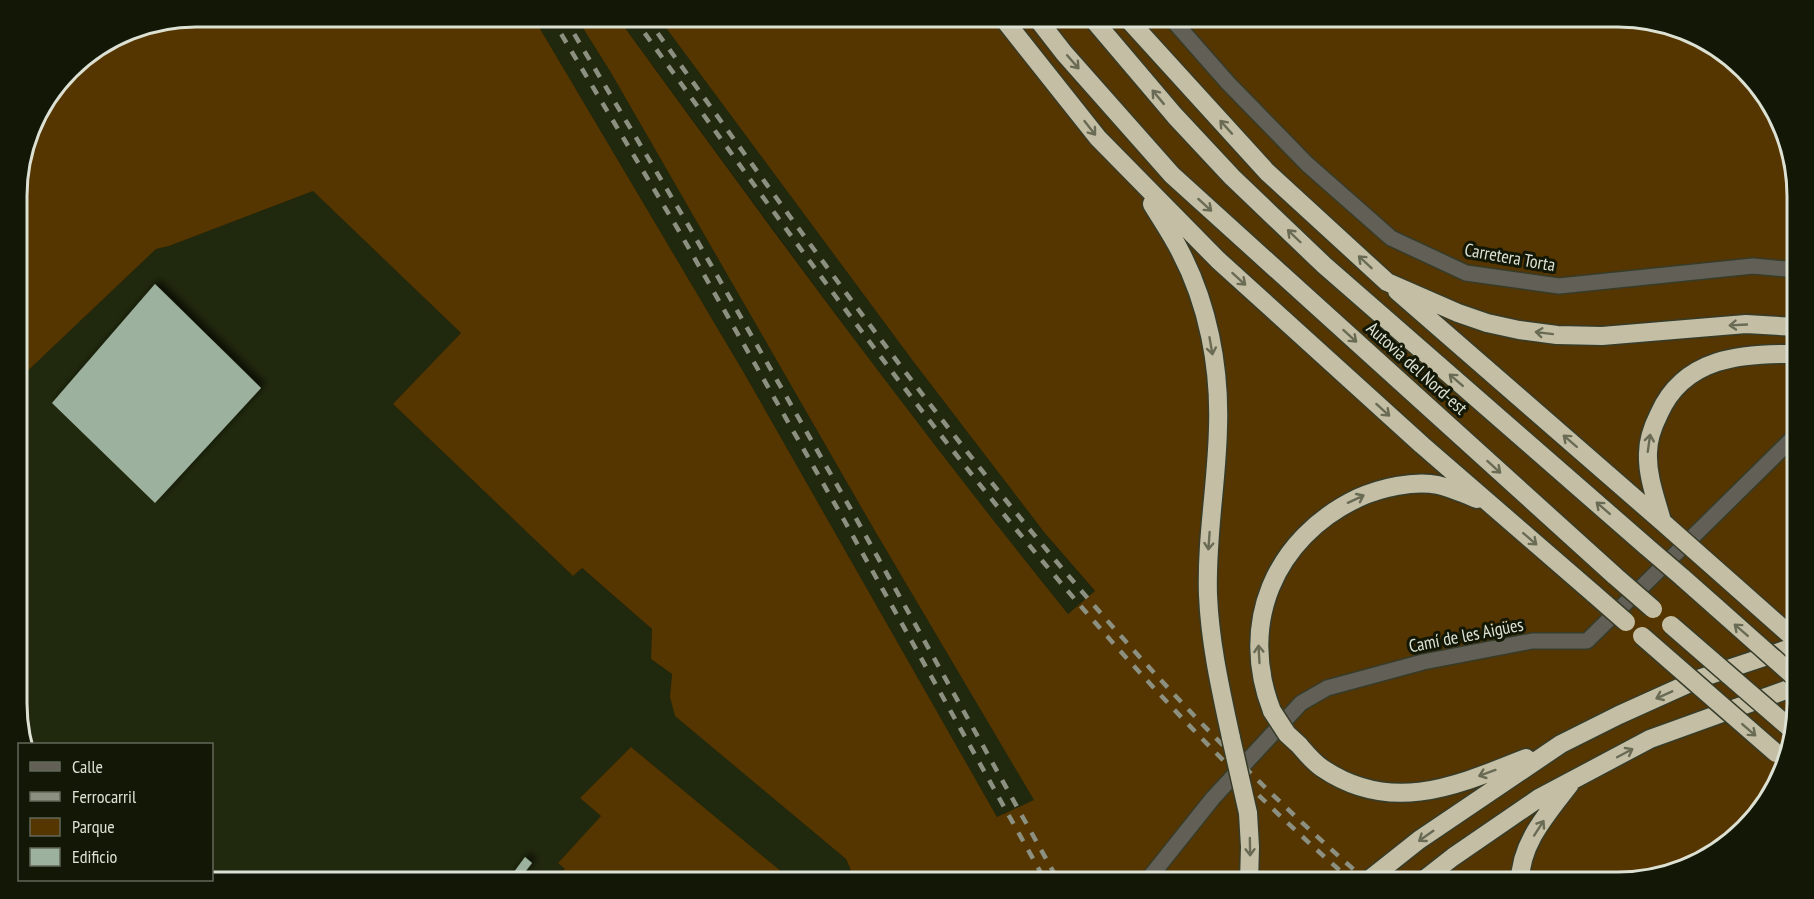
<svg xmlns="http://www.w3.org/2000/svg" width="1814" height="899" viewBox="0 0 1814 899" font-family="'PT Sans Narrow',sans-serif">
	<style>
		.built { fill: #20280d }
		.green { fill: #553500 }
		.building { fill: #9cb29f; filter: url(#shadow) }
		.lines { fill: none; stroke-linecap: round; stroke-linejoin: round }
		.minor-casing { stroke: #363c29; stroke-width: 18 }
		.highway-casing { stroke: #363c29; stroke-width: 21 }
		.minor { stroke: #626056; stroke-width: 15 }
		.highway { stroke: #c3bea4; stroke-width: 18 }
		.rail { stroke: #8b9080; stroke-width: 4.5; stroke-dasharray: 10 10; stroke-linecap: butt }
		.highway-bridge-casing { stroke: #363c29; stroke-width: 21; stroke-linecap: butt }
		.highway-bridge { stroke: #c3bea4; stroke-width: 18 }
		.oneway { stroke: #6a6b54 }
		.labels { text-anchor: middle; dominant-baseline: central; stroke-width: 6; stroke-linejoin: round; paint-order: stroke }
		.street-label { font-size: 18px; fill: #dce1d4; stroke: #121805 }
		.rim { fill: none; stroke: #dce1d4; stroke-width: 3 }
	</style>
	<defs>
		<filter id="shadow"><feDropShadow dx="4.5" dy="-4.5" stdDeviation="3" flood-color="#0009"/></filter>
	</defs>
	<rect width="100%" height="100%" fill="#1b210d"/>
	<path class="built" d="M 533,17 L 576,17 L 610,71 L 875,531 L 1035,800 L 997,817 L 744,373 Z
		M 617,17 L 658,17 L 913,361 L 1044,532 L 1095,592 L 1068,614 L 970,493 L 885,381 Z
		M 313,191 L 461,333 L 394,405 L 573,576 L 581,568 L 652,629 L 651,659 L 672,674 L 670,697 L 676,716 L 846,859 L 856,882 L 794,882 L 631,747 L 580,798 L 601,816 L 558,863 L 565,869 L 567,878 L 563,882 L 196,882 L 183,880 L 212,880 L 212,744 L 25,744 L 18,727 L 17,381 L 156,249 L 169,246 Z"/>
	<path class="green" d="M 196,17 L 533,17 L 744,373 L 997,817 L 1034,800 L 875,531 L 610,71 L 576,17 L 617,17 C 763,218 911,420 1068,614 L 1095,591 L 1044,532 L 913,361 L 658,17 L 1618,17 L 1697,35 L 1767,96 L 1796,173 L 1797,703 L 1779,782 L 1717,852 L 1629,882 L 856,882 L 846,859 L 675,716 L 670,697 L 672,674 L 651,659 L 652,629 L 582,568 L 573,576 L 393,404 L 461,333 L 313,191 L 169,246 L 156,249 L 17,381 L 17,184 L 35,116 L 77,61 L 128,30 Z
		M 631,747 L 794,882 L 563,882 L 567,878 L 561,873 L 565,869 L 558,863 L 601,816 L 580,798 Z"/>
	<path class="building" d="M 155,284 L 261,388 L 155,503 L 52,403 Z
		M 525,857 L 532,863 L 518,881 L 511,876 Z"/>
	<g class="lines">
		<g class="minor-casing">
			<path id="minor" d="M 1170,17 L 1228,83 L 1307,164 L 1391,238 L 1466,273 L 1559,286 L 1753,266 L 1796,270
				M 1146,882 L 1213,798 L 1301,703 L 1327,688 L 1423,662 L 1532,641 L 1587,641 L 1797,434"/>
		</g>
		<g class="highway-casing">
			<path id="highway" d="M 1002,17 L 1098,138 L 1218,260 L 1422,445 L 1594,594
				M 1036,17 L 1064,53 L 1172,175 L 1615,576
				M 1091,17 L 1175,116 L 1232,177 L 1324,265 L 1647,547
				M 1126,17 L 1267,172 L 1387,282 L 1458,313 L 1487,323 L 1519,330 L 1557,335 L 1602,336 L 1746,324 L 1796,327
				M 1152,204 C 1161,219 1172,235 1180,251 C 1208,304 1220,367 1218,427 C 1217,483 1206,538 1208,595 C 1210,644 1221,691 1231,738
				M 1397,291 L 1667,526
				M 1662,521 C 1656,499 1647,476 1648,453 C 1648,439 1653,426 1659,414 C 1684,357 1742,353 1797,354
				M 1682,577 L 1717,608
				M 1736,587 L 1797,641
				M 1272,711 C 1238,624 1274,538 1358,498 C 1380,488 1414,480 1438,485 C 1451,488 1465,494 1477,499
				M 1299,745 C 1306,753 1313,762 1322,768 C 1391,815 1456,786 1526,758
				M 1248,813 L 1250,847 L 1249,882
				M 1366,882 L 1419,840 L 1561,744 L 1619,715 L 1701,678 L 1797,646
				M 1421,882 L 1453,857 L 1539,798 L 1650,739 L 1797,686
				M 1520,882 C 1520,843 1548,813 1570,784"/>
		</g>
		<use href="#minor" class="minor"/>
		<use href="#highway" class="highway"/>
		<path class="rail" d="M 551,17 L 679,231 L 844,520 L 1046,882
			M 564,17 L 687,223 L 853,513 L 1059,882
			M 633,17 C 853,321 1068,634 1353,882
			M 646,17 C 866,322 1082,634 1368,882"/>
		<g class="highway-bridge-casing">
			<path id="highway-bridge" d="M 1667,526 L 1736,587
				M 1647,547 L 1682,577
				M 1615,576 L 1653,609
				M 1594,594 L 1626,622
				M 1717,608 L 1797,679
				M 1671,625 L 1791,729
				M 1642,636 L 1776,753
				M 1272,711 L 1287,734 L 1299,745
				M 1231,738 L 1248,813"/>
		</g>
		<use href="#highway-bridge" class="highway-bridge"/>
	</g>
	<defs><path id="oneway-shaft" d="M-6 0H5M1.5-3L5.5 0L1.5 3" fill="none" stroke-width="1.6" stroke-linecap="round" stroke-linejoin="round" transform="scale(1.5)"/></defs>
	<g class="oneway">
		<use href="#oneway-shaft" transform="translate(1073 62) rotate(49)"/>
		<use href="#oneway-shaft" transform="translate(1158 97) rotate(-130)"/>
		<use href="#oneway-shaft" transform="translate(1226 127) rotate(-132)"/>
		<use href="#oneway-shaft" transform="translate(1090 128) rotate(52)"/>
		<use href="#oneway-shaft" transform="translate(1205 205) rotate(42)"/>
		<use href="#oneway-shaft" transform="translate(1294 236) rotate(-136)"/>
		<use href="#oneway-shaft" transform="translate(1365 262) rotate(-137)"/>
		<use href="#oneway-shaft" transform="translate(1239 279) rotate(42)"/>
		<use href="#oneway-shaft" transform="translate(1738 325) rotate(177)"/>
		<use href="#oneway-shaft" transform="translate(1544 333) rotate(-173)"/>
		<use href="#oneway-shaft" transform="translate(1350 336) rotate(42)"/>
		<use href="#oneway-shaft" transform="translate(1211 346) rotate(80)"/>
		<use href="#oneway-shaft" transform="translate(1456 380) rotate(-139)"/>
		<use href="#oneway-shaft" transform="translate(1383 410) rotate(42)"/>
		<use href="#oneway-shaft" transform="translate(1570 441) rotate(-139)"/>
		<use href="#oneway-shaft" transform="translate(1649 443) rotate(-82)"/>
		<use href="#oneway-shaft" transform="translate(1494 467) rotate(42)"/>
		<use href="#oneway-shaft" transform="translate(1356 499) rotate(-25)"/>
		<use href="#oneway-shaft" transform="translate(1603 508) rotate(-139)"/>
		<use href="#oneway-shaft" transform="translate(1530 539) rotate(41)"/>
		<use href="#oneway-shaft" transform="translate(1209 541) rotate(94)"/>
		<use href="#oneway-shaft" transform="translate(1741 630) rotate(-139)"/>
		<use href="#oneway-shaft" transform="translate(1259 654) rotate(-93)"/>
		<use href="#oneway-shaft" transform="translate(1664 695) rotate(156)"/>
		<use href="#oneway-shaft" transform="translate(1749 730) rotate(41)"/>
		<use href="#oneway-shaft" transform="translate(1625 753) rotate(-28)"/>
		<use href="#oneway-shaft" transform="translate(1487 773) rotate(160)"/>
		<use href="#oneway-shaft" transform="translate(1539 828) rotate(-57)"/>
		<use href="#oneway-shaft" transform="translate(1426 836) rotate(145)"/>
		<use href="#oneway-shaft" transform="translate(1250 847) rotate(89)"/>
	</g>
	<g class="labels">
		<g class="street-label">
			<text transform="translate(1510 257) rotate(10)">Carretera Torta</text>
			<text transform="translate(1417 368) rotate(42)">Autovia del Nord-est</text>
			<text transform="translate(1466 635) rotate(-11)">Camí de les Aigües</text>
		</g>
	</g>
	<path d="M0 0H1814V899H0ZM196 27H1618A169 169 0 0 1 1787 196V703A169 169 0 0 1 1618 872H196A169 169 0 0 1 27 703V196A169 169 0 0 1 196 27Z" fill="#121805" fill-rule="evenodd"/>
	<path class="rim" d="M196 27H1618A169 169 0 0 1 1787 196V703A169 169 0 0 1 1618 872H196A169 169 0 0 1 27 703V196A169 169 0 0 1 196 27Z"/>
	<rect x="18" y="743" width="195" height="138" fill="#121805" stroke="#636858" stroke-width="1.5"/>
	<rect x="30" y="762" width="30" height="9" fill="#626056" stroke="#636858" stroke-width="1.5"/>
	<text x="72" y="773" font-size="18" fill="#dce1d4">Calle</text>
	<rect x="30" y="792" width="30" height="9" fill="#8b9080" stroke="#636858" stroke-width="1.5"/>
	<text x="72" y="803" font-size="18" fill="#dce1d4">Ferrocarril</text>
	<rect x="30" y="818" width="30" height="18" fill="#553500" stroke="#636858" stroke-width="1.5"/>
	<text x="72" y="833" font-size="18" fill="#dce1d4">Parque</text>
	<rect x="30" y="848" width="30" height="18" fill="#9cb29f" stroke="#636858" stroke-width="1.5"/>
	<text x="72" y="863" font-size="18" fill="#dce1d4">Edificio</text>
</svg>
